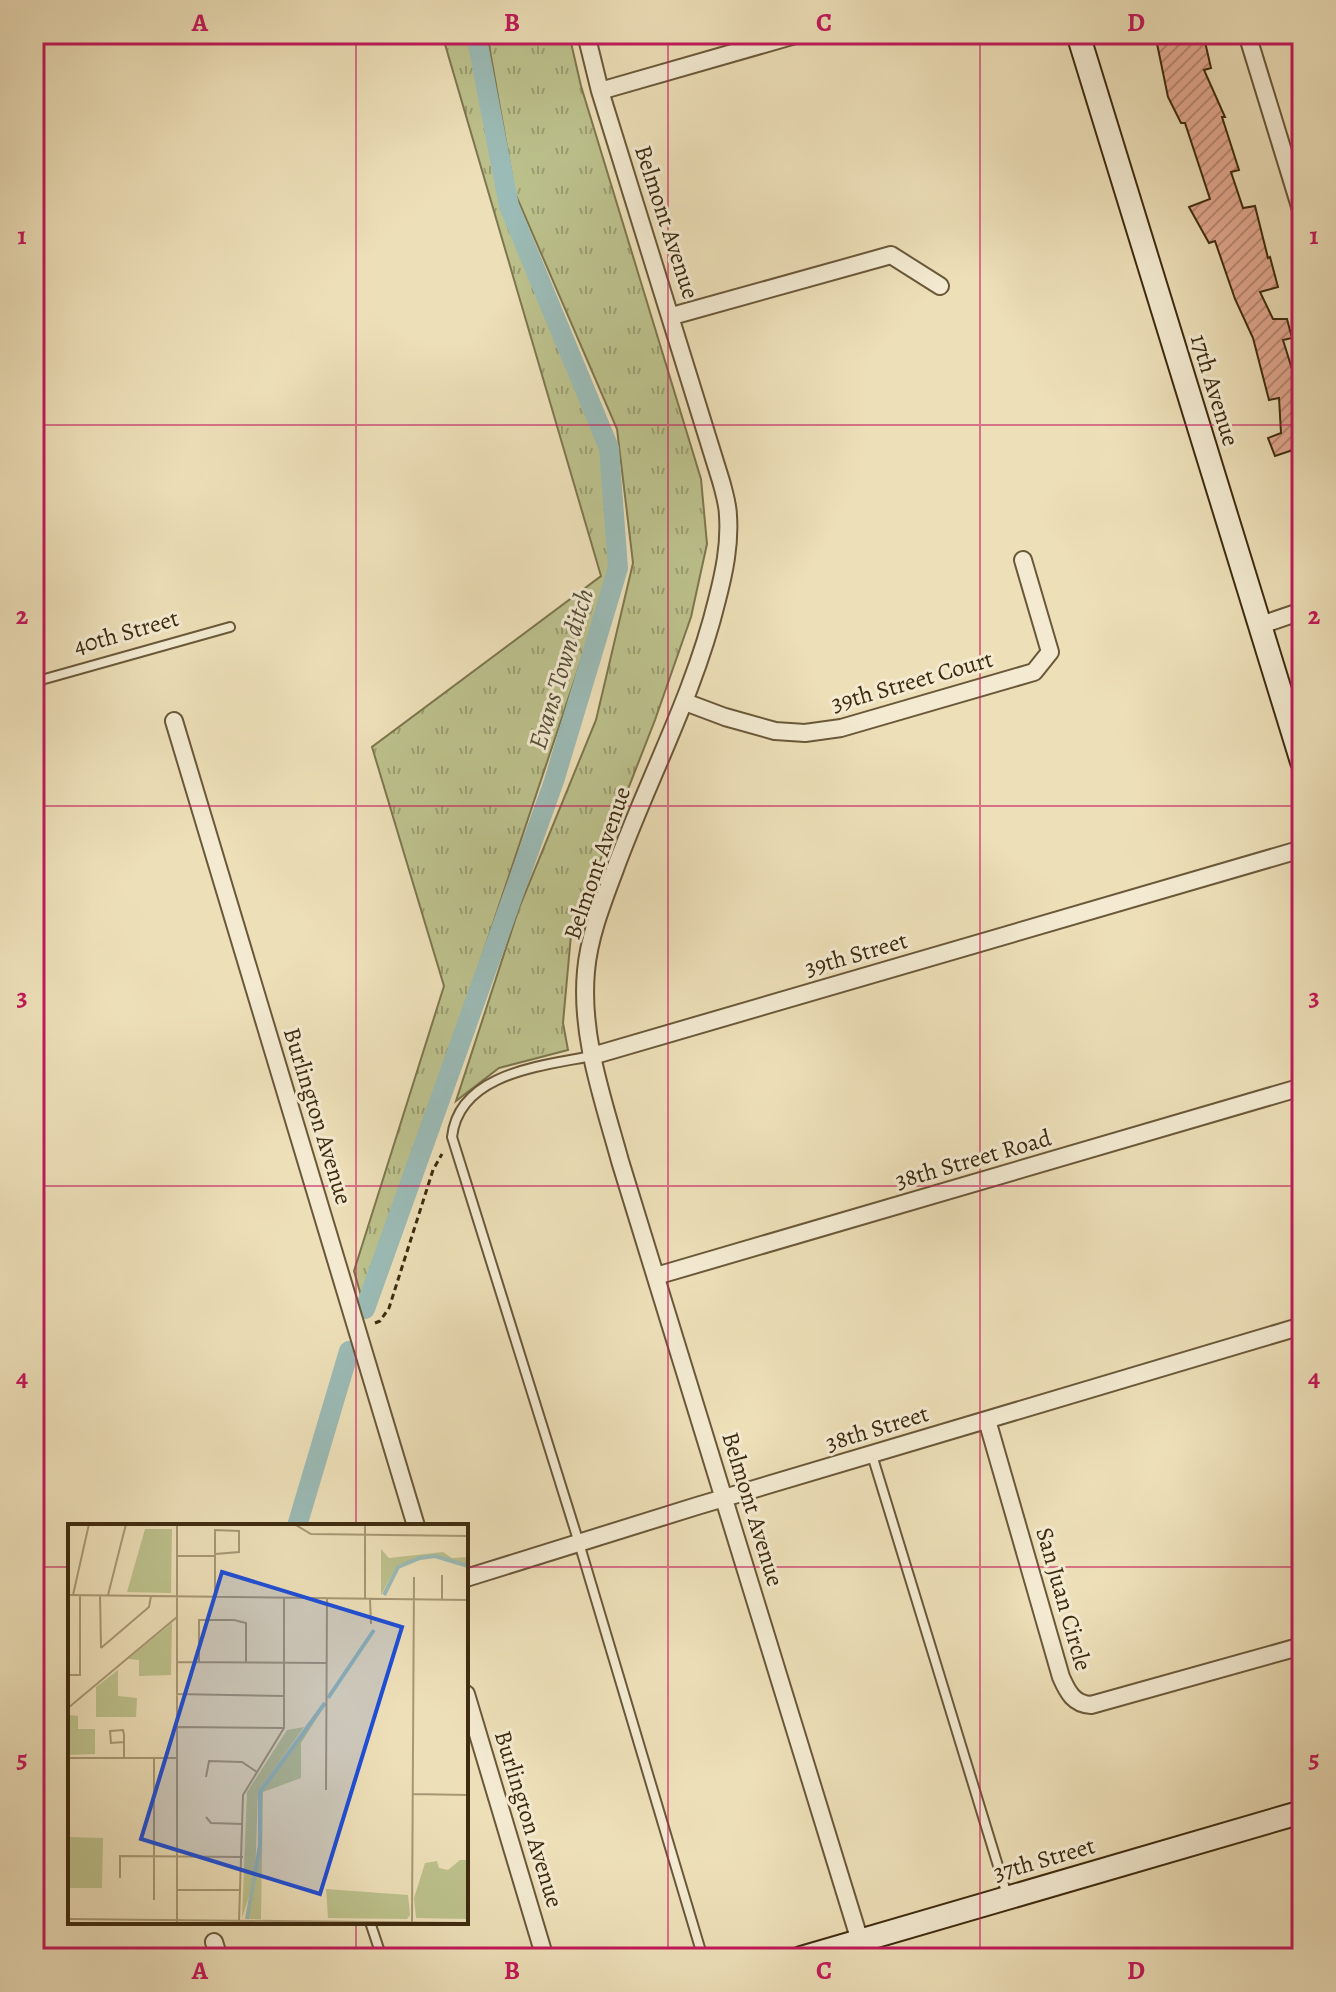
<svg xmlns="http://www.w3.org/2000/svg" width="1336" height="1992" viewBox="0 0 1336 1992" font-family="Alegreya,serif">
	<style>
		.grass { fill: url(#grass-tufts); stroke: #7d764e; stroke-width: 2 }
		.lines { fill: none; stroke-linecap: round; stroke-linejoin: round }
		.canal { stroke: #9bbbb6; stroke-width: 20 }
		.building { fill: url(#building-hatch); stroke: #3e2b0f; stroke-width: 2 }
		.lane-casing { stroke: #6a5839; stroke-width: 12 }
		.street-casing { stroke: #6a5839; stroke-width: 20 }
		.secondary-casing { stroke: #3e2b0f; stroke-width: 26 }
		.path { stroke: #3e2b0f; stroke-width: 3; stroke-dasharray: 6 4; stroke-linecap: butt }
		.lane { stroke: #f3ead1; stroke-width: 8 }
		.street { stroke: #f3ead1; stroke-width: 16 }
		.secondary { stroke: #f3ead1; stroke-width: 22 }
		.grid { fill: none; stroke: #c2185b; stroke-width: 2; stroke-opacity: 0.55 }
		.labels { text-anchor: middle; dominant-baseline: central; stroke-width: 6; stroke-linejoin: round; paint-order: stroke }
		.street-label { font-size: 24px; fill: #3e2b0f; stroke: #f3ead1 }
		.water-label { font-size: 26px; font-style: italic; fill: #554f39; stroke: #f3ead1 }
		.inset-river { fill: none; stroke: #9bbbb6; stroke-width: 4 }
		.inset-road { fill: none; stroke: #a79774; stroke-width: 2 }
		.view { fill: #1d4ed8; fill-opacity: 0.15; stroke: #1d4ed8; stroke-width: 4 }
		.inset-edge { fill: none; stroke: #3e2b0f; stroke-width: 4 }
		.neatline { fill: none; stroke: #c2185b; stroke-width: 3 }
		.grid-label { font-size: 26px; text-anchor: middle; font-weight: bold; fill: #c2185b }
	</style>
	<defs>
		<pattern id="grass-tufts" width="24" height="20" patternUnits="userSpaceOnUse" patternTransform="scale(2)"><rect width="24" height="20" fill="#bcc18c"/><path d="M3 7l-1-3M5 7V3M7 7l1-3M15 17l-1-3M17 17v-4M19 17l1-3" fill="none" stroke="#9a9d71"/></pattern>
		<pattern id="building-hatch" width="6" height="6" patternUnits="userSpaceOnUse" patternTransform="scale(2)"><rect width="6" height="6" fill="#e4a991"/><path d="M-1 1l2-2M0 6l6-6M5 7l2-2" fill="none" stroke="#ba8a75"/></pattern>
	</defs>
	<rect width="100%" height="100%" fill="#eddfb8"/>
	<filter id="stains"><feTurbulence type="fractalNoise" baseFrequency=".0025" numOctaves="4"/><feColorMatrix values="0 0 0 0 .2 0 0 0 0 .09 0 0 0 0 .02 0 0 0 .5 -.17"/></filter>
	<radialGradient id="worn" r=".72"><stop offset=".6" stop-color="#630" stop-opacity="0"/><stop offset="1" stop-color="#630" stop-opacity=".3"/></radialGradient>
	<path class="grass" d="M 442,34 L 471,34 L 505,209 L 602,448 L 611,571 L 455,1037 L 362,1299 L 354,1271 L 444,986 L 372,747 L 601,576 Z
		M 487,34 L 569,34 L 581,86 L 701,479 L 707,544 L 691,617 L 655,720 L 571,935 L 563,1023 L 568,1050 L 499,1068 L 456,1101 L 519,908 L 596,720 L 633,563 L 617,429 L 515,193 Z"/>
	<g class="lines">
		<path class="canal" d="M 365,1309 L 554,781 L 618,568 L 609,448 L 509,206 L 476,34
			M 297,1526 L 349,1351"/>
	</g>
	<path class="building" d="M 1155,34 L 1188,34 L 1191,42 L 1205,42 L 1211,68 L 1204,70 L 1225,117 L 1222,117 L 1239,170 L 1231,172 L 1243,208 L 1255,206 L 1268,258 L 1270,257 L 1278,287 L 1260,292 L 1273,319 L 1287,319 L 1292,338 L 1283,340 L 1292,369 L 1302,370 L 1302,447 L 1275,456 L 1268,438 L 1281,433 L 1279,398 L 1269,400 L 1253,338 L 1235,299 L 1215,241 L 1209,243 L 1189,207 L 1210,199 L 1185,123 L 1181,123 L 1168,97 Z"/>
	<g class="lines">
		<g class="lane-casing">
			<path id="lane" d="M 34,682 L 230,627
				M 592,1056 C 541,1066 459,1073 452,1137 L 579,1543 L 703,1958
				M 872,1455 L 1007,1895
				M 370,1922 L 382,1958"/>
		</g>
		<g class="street-casing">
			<path id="street" d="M 586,34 L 600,91 L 721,481 C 724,492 728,505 728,516 C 730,545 724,573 717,600 C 694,695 647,781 614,872 C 602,904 589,937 586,971 C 580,1036 603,1099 620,1161 L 860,1941
				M 1247,34 L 1302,213
				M 600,91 L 799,34
				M 672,316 L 891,255 L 940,286
				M 1261,625 L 1302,611
				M 685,702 L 725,717 L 775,731 L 805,733 L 841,728 L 1034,672 L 1050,652 L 1023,560
				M 174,721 L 416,1526
				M 592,1056 L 1302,849
				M 656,1276 L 1302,1087
				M 987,1420 L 1061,1677 C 1068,1693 1074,1704 1091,1705 L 1302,1646
				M 466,1578 L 697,1506 L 1302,1326
				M 466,1694 L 545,1958
				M 214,1942 L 219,1958"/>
		</g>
		<g class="secondary-casing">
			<path id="secondary" d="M 1078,34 L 1302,762
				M 801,1958 L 1302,1812"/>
		</g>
		<path class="path" d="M 375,1323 L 380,1321 L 389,1308 L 433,1170 L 442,1154"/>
		<use href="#lane" class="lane"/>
		<use href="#street" class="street"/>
		<use href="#secondary" class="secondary"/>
	</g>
	<path class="grid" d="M 356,34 L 356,1526M 668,34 L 668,1958M 980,34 L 980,1958M 34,425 L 1302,425M 34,806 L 1302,806M 34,1186 L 1302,1186M 34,1567 L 70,1567M 466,1567 L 1302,1567M 356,1922 L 356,1958"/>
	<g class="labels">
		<g class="street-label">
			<text transform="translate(667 222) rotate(72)">Belmont Avenue</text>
			<text transform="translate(1215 390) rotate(73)">17th Avenue</text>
			<text transform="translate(126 632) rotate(-16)">40th Street</text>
			<text transform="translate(912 681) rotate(-16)">39th Street Court</text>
			<text transform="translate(597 863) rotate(-71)">Belmont Avenue</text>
			<text transform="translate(856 954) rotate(-16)">39th Street</text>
			<text transform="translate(318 1116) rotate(73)">Burlington Avenue</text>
			<text transform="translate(973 1159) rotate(-16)">38th Street Road</text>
			<text transform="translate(877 1428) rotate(-17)">38th Street</text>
			<text transform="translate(753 1509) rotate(73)">Belmont Avenue</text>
			<text transform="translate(1064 1599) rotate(74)">San Juan Circle</text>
			<text transform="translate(529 1819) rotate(73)">Burlington Avenue</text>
			<text transform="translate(1044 1859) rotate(-16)">37th Street</text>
		</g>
		<g class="water-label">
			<text transform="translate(561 669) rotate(-73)">Evans Town ditch</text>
		</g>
	</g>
	<g transform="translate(68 1524)">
		<rect width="400" height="400" fill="#eddfb8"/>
		<path d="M 313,25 L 321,34 L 375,28 L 384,34 L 400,33 L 400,41 L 370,32 L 351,33 L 328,43 L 313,71 ZM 104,99 L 103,151 L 71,152 L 71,136 L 60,135 ZM 50,146 L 50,172 L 69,174 L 68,193 L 28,193 L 28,163 ZM 257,181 L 233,219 L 233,254 L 195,268 L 193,395 L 180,395 L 193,321 L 193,268 ZM 0,191 L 10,192 L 10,205 L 27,205 L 27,230 L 0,231 ZM 236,203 L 190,268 L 187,354 L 174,394 L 179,268 L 219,206 ZM 0,313 L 35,314 L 34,364 L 0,364 ZM 392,336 L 400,336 L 400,395 L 348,394 L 346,374 L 357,339 L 369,337 L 371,344 L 380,346 ZM 258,365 L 340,371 L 342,391 L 339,395 L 260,394 Z" fill="#bcc18c"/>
		<path d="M 77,5 L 104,5 L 103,69 L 59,68 Z" fill="#bcc18c"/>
		<path class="inset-river" d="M 316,71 L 330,43 L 352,34 L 367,32 L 400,42M 260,174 L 306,106M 179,395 L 192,321 L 192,268 L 257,179"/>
		<path class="inset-road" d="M 109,0 L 109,399M 226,0 L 243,10 L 400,12M 297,0 L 297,74M 109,32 L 146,32M 0,71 L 400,76M 5,71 L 21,0M 32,71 L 33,124M 40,71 L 58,0M 147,73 L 147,6 L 171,7 L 171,28 L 147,30M 302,75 L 303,100M 374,76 L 374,51M 33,124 L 81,83 L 83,72M 109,138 L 259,139M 131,138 L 131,96 L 166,96 L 178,99 L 178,139M 0,151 L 12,151 L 12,71M 108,170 L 216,172M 0,184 L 109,93M 110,203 L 216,204M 56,218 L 43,219 L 42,207 L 55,206 L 56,211 L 56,233M 0,234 L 108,234M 138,253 L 141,237 L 174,238 L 189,248M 258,266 L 259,75M 345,270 L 400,271M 138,293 L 143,299 L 175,300M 52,354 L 52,332 L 175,333M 109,366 L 172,366M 86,376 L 86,234M 0,395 L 400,399M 171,397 L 175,271 L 216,204 L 216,74M 344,399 L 346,53"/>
		<path class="view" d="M 154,48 L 334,103 L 252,370 L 73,315 Z"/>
		<rect width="400" height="400" class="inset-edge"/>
	</g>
	<rect width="1336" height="1992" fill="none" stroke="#eddfb8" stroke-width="88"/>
	<rect x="44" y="44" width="1248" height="1904" class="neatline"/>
	<g class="grid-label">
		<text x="200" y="31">A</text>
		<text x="512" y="31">B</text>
		<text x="824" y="31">C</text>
		<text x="1136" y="31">D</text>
		<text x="22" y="244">1</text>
		<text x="1314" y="244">1</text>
		<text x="22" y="624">2</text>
		<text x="1314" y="624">2</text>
		<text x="22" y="1005">3</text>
		<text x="1314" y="1005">3</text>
		<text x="22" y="1386">4</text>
		<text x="1314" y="1386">4</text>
		<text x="22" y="1767">5</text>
		<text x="1314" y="1767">5</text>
		<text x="200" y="1979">A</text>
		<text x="512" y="1979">B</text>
		<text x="824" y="1979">C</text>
		<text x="1136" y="1979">D</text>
	</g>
	<rect width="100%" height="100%" filter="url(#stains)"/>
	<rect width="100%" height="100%" fill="url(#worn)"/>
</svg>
